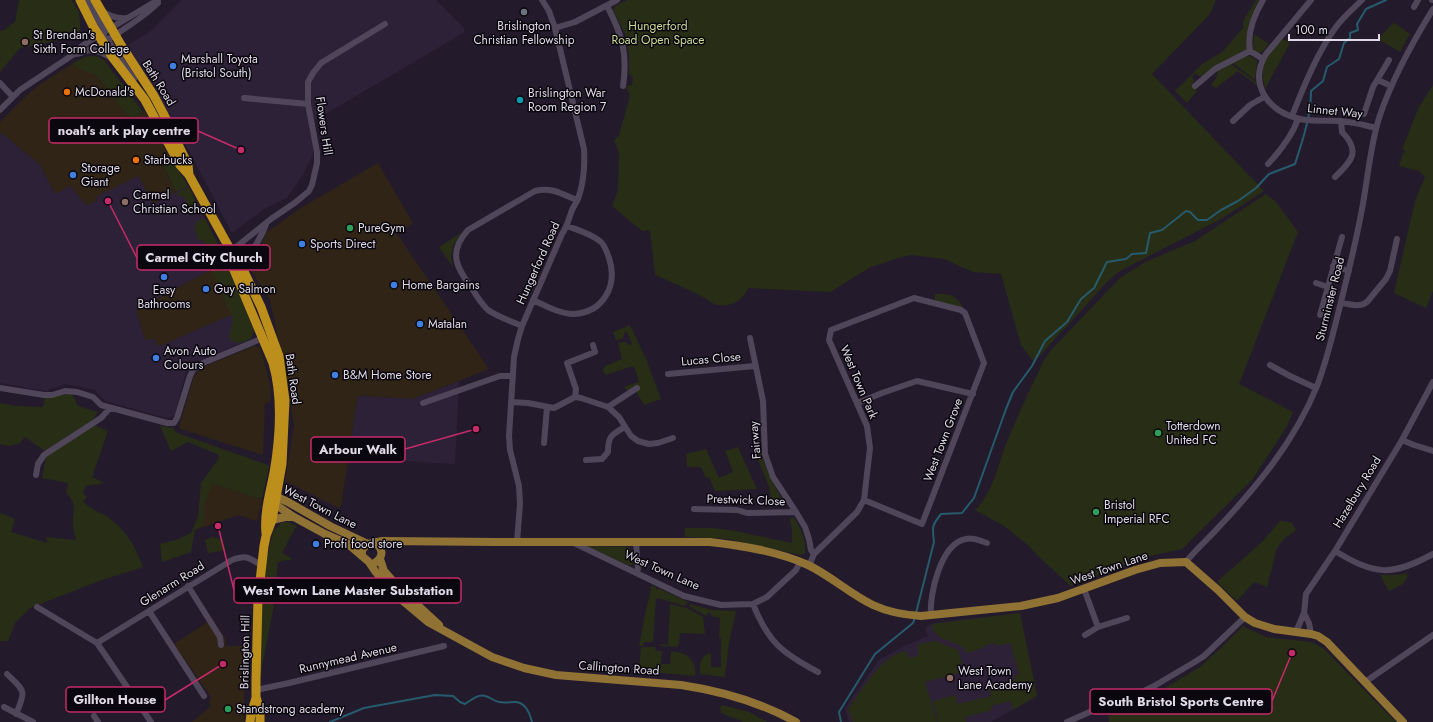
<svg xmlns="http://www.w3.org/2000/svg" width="1433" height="722" viewBox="0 0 1433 722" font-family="Jost,sans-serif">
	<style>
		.commercial { fill: #302416 }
		.built { fill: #2d2138 }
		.green { fill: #282d16 }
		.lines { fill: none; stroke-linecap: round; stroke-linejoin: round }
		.stream { stroke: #265a6d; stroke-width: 2 }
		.minor { stroke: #50465a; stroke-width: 6 }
		.major { stroke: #917235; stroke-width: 8 }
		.highway { stroke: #bc8f1d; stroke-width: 9 }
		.worship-dot { fill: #6b7280; stroke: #0b070e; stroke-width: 1.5 }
		.education-dot { fill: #8d6e63; stroke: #0b070e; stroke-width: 1.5 }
		.shop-dot { fill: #3f7fe0; stroke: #0b070e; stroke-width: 1.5 }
		.food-dot { fill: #e8710a; stroke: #0b070e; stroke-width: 1.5 }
		.culture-dot { fill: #0f9aa8; stroke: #0b070e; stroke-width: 1.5 }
		.leisure-dot { fill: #2e9e5b; stroke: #0b070e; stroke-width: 1.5 }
		.labels { text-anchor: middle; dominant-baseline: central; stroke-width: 3; stroke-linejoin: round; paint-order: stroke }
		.poi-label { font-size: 12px; fill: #dfdae6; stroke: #0b070e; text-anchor: start }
		.park-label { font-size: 12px; fill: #c9da94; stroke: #0b070e }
		.street-label { font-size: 12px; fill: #dfdae6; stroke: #0b070e }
		.leader { fill: none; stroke: #c52b69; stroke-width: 1.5 }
		.callout-dot { fill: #c52b69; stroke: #0b070e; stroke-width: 1.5 }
		.callout { fill: #0b070e; stroke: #c52b69; stroke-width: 1.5 }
		.callout-label { font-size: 13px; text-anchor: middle; font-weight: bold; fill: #dfdae6 }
	</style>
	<rect width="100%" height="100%" fill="#231b2c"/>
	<path class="commercial" d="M 72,64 L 82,71 L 96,75 L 130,119 L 145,111 L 168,154 L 170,161 L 162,165 L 176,192 L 153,204 L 138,176 L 96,198 L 98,201 L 86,205 L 70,186 L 55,194 L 40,165 L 0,132 L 0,122 L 24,98 L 39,85 Z
		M 378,163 L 413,223 L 397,234 L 489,369 L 413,399 L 358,396 L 341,506 L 339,508 L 285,481 L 294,426 L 289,390 L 270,300 L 252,272 L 266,233 L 299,209 Z
		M 225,262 L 245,309 L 160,346 L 145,340 L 136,310 Z
		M 254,346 L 259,347 L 261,350 L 271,389 L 270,402 L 265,403 L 263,455 L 181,429 L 179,427 L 194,376 L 203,367 Z
		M 207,482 L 262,499 L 257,521 L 238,515 L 195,530 Z
		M 212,619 L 225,638 L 226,646 L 244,646 L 244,722 L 192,722 L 211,706 L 209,702 L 211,697 L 174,644 Z"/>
	<path class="built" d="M 181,0 L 436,0 L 463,27 L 465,32 L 315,120 L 313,154 L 304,173 L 287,198 L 264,209 L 232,233 L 184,141 L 125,47 L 152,30 Z
		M 0,132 L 40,165 L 55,194 L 70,186 L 86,205 L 98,201 L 96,197 L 138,176 L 153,204 L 188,186 L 212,232 L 225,262 L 136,310 L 145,340 L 147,340 L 153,338 L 157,345 L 160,346 L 245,309 L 253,336 L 251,339 L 188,365 L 175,414 L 172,417 L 167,418 L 105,401 L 95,390 L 65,384 L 46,391 L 0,383 Z
		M 459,381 L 455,464 L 348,458 L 358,396 L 413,399 Z
		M 1020,613 L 1037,696 L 991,722 L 849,722 L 845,708 L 879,660 L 904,646 L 928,636 L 925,628 L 931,624 L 966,619 Z"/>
	<path class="green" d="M 19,0 L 72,0 L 79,12 L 81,36 L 20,48 L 0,72 L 0,31 L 4,30 L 15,22 Z
		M 627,0 L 1216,0 L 1210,14 L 1152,74 L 1264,191 L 1221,219 L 1120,271 L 1110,279 L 1034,362 L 1021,345 L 1001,274 L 973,272 L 944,259 L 911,255 L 898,258 L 869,268 L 830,292 L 748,288 C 743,301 731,307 718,305 C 712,304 706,298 701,296 C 686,288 671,282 655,275 L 650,230 L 642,231 L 612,206 L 618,190 L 619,152 L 614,141 L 619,135 L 630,96 L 626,86 L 632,85 L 633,77 L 629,74 L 629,56 L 625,34 L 613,10 L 615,6 Z
		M 1256,0 L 1259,0 L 1254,10 L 1249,24 L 1247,49 L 1215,66 L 1202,76 L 1199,76 L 1195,73 L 1192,77 L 1194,80 L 1192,85 L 1197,91 L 1187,103 L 1175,91 L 1202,64 L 1222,52 L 1243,28 L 1243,21 Z
		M 1393,23 L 1396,24 L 1410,34 L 1400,52 L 1378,39 Z
		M 1254,34 L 1269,44 L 1261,53 L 1256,52 L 1253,48 Z
		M 1282,38 L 1290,43 L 1265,89 C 1259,63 1266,56 1282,38 Z
		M 91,56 L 99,57 L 104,60 L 143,112 L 130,119 L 96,75 L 82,71 L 72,64 L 84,57 Z
		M 1247,56 L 1252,57 L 1257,61 L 1255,80 L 1233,63 Z
		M 1231,64 L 1256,82 L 1256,85 L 1238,71 L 1216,88 L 1211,85 L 1216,78 L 1218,71 Z
		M 1433,85 L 1433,291 L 1426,308 L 1394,293 L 1415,201 L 1425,177 L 1419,171 L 1399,166 L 1403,153 L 1406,152 L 1402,149 L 1419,107 Z
		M 170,161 L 174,163 L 188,186 L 176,192 L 162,164 Z
		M 189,187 L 198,206 L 196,211 L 191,214 L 188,213 L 191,211 L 183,195 L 179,197 L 177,193 Z
		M 1266,194 L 1276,202 L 1298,232 L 1239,384 L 1293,412 L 1286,428 L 1252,480 L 1182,549 L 1141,558 L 1071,586 L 1039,557 L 1030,547 L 1004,526 L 975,510 C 993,493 997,467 1006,444 C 1017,416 1031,388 1044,360 L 1052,349 L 1120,278 L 1145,262 L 1195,241 Z
		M 202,219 L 205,219 L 216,240 L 254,330 C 254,341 238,346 230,340 C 228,332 234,325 232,317 L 210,266 L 214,264 L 203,240 L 199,241 C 196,233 190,223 202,219 Z
		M 462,232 L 453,246 L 451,258 L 453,267 L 439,247 Z
		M 935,294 C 951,294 955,294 964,309 L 935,300 Z
		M 630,325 L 646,359 L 661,399 L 644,405 L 636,391 L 627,390 L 624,387 L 639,382 L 635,369 L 633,366 L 605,375 L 603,370 L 605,366 L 622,359 L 618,343 C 623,342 626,340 629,345 L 632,344 L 627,332 L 625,332 L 623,339 L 616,340 L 613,332 Z
		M 72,394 L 78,406 L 98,412 L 91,422 L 45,451 L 25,437 L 20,443 L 9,446 L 0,444 L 0,403 L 17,406 L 43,407 L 45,397 L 57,395 Z
		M 94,425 L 108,431 L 92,477 L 105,483 L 86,486 L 83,493 L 87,497 L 83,501 C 89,509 98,511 106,516 C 125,528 135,546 143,567 L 99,581 L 30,608 L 15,623 L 8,641 L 0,641 L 0,513 L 15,519 L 11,532 L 47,543 L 46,537 L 76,540 C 75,535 74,531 73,527 C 72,512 79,504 66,493 L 68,483 L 42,478 L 46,457 Z
		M 160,426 L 173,428 L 175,431 L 180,434 L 268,465 L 269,467 L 262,498 L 258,498 L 210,483 L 213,485 L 210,489 L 203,509 L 205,512 L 202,526 L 195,530 L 191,552 L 162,562 L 160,544 L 179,539 L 191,533 L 198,516 L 201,483 L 219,458 L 217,454 L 188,442 L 171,451 Z
		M 760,444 C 763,466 772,482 783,501 L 772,503 L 769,487 L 753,447 Z
		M 738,447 L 757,489 L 715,491 L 709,477 L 706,478 L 701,467 L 687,467 L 686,454 L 706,449 L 719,478 L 733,472 L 725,451 Z
		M 794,517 C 800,529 807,539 805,553 L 801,555 L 728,539 L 685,537 L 685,528 C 694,528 702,528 711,528 C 738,530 765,538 792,543 L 792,531 L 790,519 Z
		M 1280,521 L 1284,521 L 1292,523 L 1296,530 L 1284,539 L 1277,548 L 1267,587 L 1254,582 L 1237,601 L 1218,583 L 1218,581 L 1262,542 Z
		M 284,522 L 288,522 L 296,526 L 297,529 L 295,528 L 282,553 L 293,559 L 278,562 L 273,610 L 262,667 L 262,672 L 260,678 C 260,628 259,578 274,529 L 275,528 L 275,530 L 281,523 Z
		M 212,537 L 221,539 L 226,550 L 208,553 L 205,540 Z
		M 588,546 L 628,547 L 633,552 L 635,560 L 632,565 L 628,565 L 588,547 Z
		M 1406,573 L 1408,576 L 1403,584 L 1389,591 L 1380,575 L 1398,575 Z
		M 652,585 L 656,587 L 656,589 L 658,590 L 658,588 L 688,602 L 685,606 L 658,598 L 656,599 L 653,642 L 644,642 L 643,646 L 639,646 L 645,614 Z
		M 670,604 L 687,608 L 703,617 L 705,634 L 680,633 L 679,644 L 677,645 L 679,647 L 660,646 L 660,644 L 668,645 Z
		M 690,604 L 712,610 L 736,611 L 729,643 L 725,677 L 700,674 C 699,664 700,656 711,653 L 711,666 L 712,667 L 721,667 L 721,638 L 719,638 L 720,618 L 712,616 L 710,613 L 708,613 L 706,616 L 689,606 Z
		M 1020,613 L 1037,696 L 1013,710 L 1010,701 L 991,706 L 992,710 L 965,717 L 966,722 L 938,722 L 933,701 L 955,695 L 958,704 L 991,696 L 988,685 L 1014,680 L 1014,676 L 1019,674 L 1015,659 L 1014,659 L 1011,643 L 996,646 L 995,643 L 985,645 L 984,647 L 968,653 L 961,646 L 941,638 L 933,631 L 932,624 Z
		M 1243,626 L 1266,637 L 1311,642 L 1323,648 L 1396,722 L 1109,722 L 1108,713 L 1118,712 L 1160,691 L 1200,667 L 1224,645 Z
		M 936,641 L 958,650 L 962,664 L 957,666 L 958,669 L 961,669 L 959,673 L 925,682 L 937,722 L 853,722 L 848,709 C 862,690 881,656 905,651 L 910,658 L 918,656 L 918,644 Z
		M 641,647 L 655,647 L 656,651 L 662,651 L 661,664 L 670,664 L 671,651 C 674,652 677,652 681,653 C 691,655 697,666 695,676 L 640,671 L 639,671 Z
		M 722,705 L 749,712 L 768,722 L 744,722 L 721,713 L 720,708 Z"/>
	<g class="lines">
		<path class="stream" d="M 916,613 L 934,542 C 932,527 932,525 941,514 L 962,513 L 974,498 L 1006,409 L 1013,392 L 1032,366 L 1045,341 L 1067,322 L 1081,299 L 1094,288 L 1107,262 L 1126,259 L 1132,254 L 1146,253 L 1150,233 L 1162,230 L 1186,211 L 1190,212 L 1198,220 L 1207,220 L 1221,210 L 1238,201 L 1256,188 L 1269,174 L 1295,164 C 1303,139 1311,116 1311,91 L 1323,81 L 1327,67 L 1339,59 L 1344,43 L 1350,38 L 1350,33 L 1358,30 L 1357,24 L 1366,9 L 1386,0
			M 330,722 L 364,708 L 435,695 L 453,696 L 460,702 L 465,704 C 471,700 478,694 485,696 C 490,697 494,701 499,702 C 505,703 510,702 515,702 C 526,702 530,714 532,722
			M 841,722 L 839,712 L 875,654 L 913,623 L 915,617"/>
		<path class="minor" d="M 88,0 L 105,32 L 104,34
			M 1311,0 L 1266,54 C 1248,84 1268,112 1300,119 C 1313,122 1327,120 1340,121 C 1352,122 1365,125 1376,128
			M 1432,0 L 1433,0
			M 607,6 C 622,34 628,54 623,86
			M 1414,7 L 1418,0
			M 102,11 C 109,16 118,19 127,18
			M 555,28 L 575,22 L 617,0
			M 107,39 L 134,79
			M 88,50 L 100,52 L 112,58
			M 74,54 C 90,55 146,15 158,3
			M 1263,59 L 1250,51 C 1247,33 1254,15 1263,0
			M 1378,80 L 1391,86
			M 0,83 L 13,97
			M 1195,86 L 1215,69 L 1250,51
			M 244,98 L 308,104
			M 0,110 L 20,90 L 74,54 L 76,50 L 99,35 L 158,0
			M 1364,114 L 1373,87 L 1389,60
			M 1292,116 C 1303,88 1318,51 1336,27 C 1343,17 1353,9 1362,0
			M 1233,121 L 1250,105 L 1264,97
			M 1268,164 C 1281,150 1292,136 1298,119
			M 1335,177 C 1352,161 1361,151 1342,132 L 1341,121
			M 231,251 L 271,219 L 296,202 L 309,191 L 312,185 L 317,163 L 317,152 L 308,104 L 308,82 L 313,73 L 321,63 L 385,24
			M 1333,266 L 1349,271
			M 243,268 L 263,232 L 266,224
			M 1316,283 L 1328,287
			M 533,300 C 546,306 560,314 574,314 C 604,312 618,285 609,258 C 607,252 605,246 601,242 C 592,234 578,230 567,226
			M 1341,303 C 1350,304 1359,308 1367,302 L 1386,279 L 1390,271 L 1397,239
			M 1320,315 L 1342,237
			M 522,326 C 511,321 498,317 488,310 C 482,304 477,297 473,290 C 457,268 447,253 468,230 L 535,191 C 552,187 562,194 577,200
			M 750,338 L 763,401 L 765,454 L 773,477 L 796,512 L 805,527 L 809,539 L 811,550 L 814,554
			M 1270,365 L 1290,376 L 1316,388
			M 668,374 L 755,366
			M 0,388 L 44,395 L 52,395 L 65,391 L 77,392 L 93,397 L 101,405 L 108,407 L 167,423 L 174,423 L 177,418 L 190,376 L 193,370 L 203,363 L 263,338
			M 575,397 L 576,389 L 567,363 L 595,352 L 593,345
			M 511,402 L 528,403 L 554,408 L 575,397 L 581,398 L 608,407 L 619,417 L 631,436 L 638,441 L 649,444 L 658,443 L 673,438
			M 423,403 L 500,376 L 513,376
			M 858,403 L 882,393 L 917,381 L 973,394
			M 608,407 L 637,388
			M 1402,440 L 1414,445 L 1433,451
			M 544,443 L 547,407
			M 586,460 L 602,459 L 608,452 C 608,436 611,435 625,427
			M 36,475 L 38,464 L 44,455 L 101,418 L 110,408
			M 694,509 L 737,510 L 747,513 L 796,512
			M 517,542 L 520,504 L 519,486 L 510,450 L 509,436 L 514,357 L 518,339 L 522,326 L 562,234 C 567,227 568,221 571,213 C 572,208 576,204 578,199 C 584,182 585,166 584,149 L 555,28 L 549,11 L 542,0
			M 636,542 L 638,568 L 637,573
			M 574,543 L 684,596 L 721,605 L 753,604 L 767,597 L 796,570 L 800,562
			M 1335,551 C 1375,575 1391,577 1433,554
			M 1186,562 C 1195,550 1206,541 1216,530 C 1256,488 1295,441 1317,386 C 1327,360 1333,333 1340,306 C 1348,274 1356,242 1362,209 C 1368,178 1370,145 1380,115 C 1393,77 1412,43 1433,9
			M 809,566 L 814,554 L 857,512 L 864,500 L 870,448 L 867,426 L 829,340 L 831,330 L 914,298 L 961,310 L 965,313 L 984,363 L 922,524 L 864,500
			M 188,586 L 220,637 L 221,645
			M 1084,589 L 1098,627
			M 753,604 C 768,642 782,653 818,672
			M 37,607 L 97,643 L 151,722
			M 149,611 L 204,696
			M 931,616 C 929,594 941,543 966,539 C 973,537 981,541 987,543
			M 1296,632 L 1304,613
			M 1311,634 L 1309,623 L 1304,613 L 1306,594 L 1335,551 L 1402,440 L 1433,382
			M 1085,635 L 1098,627 L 1127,618
			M 97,643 L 232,560 C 246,555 248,557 261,565
			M 7,674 C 24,691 27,689 16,714
			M 1365,682 L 1433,635
			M 256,690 L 289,683 L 444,646
			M 4,707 L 33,722
			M 94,716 L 98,722
			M 1067,722 L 1092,711 L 1117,705 L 1154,686 L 1193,663 L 1204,656 L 1245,617"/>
		<path class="major" d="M 272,498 L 277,497 L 288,502 L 330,526 L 368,544
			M 271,501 L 276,505 L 294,517 L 325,534 L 348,544 L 369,562 L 375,571 L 397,596 L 428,622 L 492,657 L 524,668 L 556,675 L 681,685 C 721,691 760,702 796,722
			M 272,520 L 285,517 L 294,517
			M 374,542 C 383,548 384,556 376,562
			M 362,556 C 360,543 373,543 383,541 L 497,542 L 710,542 C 743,546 777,551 808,565 C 831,576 850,594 873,605 C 888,612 905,615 921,616 L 1021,606 L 1058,598 L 1135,570 L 1160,563 L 1186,562 L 1218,590 L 1245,617 L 1255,623 L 1274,629 L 1311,634 L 1318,636 L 1327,642 L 1403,722
			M 380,559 L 384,571 L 399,588 L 439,625"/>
		<path class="highway" d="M 80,0 L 94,28 L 113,58 L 145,100 L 180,165 L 189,175 L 231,251 L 237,257 L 261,307 L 279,356 L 285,400 L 282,464 L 272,520 L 266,536 L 264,546 L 258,599 L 256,679 L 256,697 L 260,711 L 260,722
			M 95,0 L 121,45 L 154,96 L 163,113 L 188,165 L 189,175
			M 231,251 L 231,263 L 273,363 C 283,398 280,438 274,473 C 270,493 264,513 266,533
			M 250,722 L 251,714 L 256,698"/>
	</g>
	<circle class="worship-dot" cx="524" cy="12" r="4"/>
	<g class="education-dot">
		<circle cx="25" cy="42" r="4"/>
		<circle cx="125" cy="202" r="4"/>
		<circle cx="950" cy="678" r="4"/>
	</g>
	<g class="shop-dot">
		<circle cx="173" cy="66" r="4"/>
		<circle cx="73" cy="175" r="4"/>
		<circle cx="302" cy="244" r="4"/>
		<circle cx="164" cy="277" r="4"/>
		<circle cx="394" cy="285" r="4"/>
		<circle cx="206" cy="289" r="4"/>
		<circle cx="420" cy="324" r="4"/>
		<circle cx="156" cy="358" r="4"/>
		<circle cx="335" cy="375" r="4"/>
		<circle cx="316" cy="544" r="4"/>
	</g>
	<g class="food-dot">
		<circle cx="67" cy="92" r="4"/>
		<circle cx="136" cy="160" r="4"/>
	</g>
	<circle class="culture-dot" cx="520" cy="100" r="4"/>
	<g class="leisure-dot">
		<circle cx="350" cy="228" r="4"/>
		<circle cx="1158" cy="433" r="4"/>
		<circle cx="1096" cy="512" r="4"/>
		<circle cx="228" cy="709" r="4"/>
	</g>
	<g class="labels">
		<g class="poi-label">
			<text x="524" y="26" text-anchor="middle">Brislington<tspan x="524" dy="14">Christian Fellowship</tspan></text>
			<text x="33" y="35">St Brendan's<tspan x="33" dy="14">Sixth Form College</tspan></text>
			<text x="181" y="59">Marshall Toyota<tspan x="181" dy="14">(Bristol South)</tspan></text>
			<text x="75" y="92">McDonald's</text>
			<text x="528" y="93">Brislington War<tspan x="528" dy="14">Room Region 7</tspan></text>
			<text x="144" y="160">Starbucks</text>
			<text x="81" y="168">Storage<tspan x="81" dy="14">Giant</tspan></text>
			<text x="133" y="195">Carmel<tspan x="133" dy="14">Christian School</tspan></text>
			<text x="358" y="228">PureGym</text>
			<text x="310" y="244">Sports Direct</text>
			<text x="402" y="285">Home Bargains</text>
			<text x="214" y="289">Guy Salmon</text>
			<text x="164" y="290" text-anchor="middle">Easy<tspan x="164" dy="14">Bathrooms</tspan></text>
			<text x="428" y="324">Matalan</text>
			<text x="164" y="351">Avon Auto<tspan x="164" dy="14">Colours</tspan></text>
			<text x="343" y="375">B&amp;M Home Store</text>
			<text x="1166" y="426">Totterdown<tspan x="1166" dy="14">United FC</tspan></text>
			<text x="1104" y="505">Bristol<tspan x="1104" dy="14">Imperial RFC</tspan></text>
			<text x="324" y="544">Profi food store</text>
			<text x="958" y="671">West Town<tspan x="958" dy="14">Lane Academy</tspan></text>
			<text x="236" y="709">Standstrong academy</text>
		</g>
		<g class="park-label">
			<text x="658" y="26">Hungerford<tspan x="658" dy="14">Road Open Space</tspan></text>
		</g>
		<g class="street-label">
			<text transform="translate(159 83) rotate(58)">Bath Road</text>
			<text transform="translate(1335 111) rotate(6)">Linnet Way</text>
			<text transform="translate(324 126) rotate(82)">Flowers Hill</text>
			<text transform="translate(538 263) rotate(-66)">Hungerford Road</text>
			<text transform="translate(1330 299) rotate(-76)">Sturminster Road</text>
			<text transform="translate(711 359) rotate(-5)">Lucas Close</text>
			<text transform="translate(293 379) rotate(82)">Bath Road</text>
			<text transform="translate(859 382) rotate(67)">West Town Park</text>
			<text transform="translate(755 440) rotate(-95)">Fairway</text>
			<text transform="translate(943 440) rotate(-69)">West Town Grove</text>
			<text transform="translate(1357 492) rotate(-59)">Hazelbury Road</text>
			<text transform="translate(746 500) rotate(2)">Prestwick Close</text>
			<text transform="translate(320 507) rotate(27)">West Town Lane</text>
			<text transform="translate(1109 568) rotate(-19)">West Town Lane</text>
			<text transform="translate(662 570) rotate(24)">West Town Lane</text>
			<text transform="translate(172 584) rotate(-32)">Glenarm Road</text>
			<text transform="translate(245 652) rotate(-89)">Brislington Hill</text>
			<text transform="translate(348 658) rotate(-13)">Runnymead Avenue</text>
			<text transform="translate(619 668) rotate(4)">Callington Road</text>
		</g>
	</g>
	<path class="leader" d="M241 150L198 131M108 201L137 258M476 429L405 449M218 526L234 590M223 664L165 700M1292 653L1272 701"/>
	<g class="callout-dot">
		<circle cx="241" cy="150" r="4"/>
		<circle cx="108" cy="201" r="4"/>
		<circle cx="476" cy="429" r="4"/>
		<circle cx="218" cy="526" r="4"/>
		<circle cx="223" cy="664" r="4"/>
		<circle cx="1292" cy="653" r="4"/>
	</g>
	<g class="callout">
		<rect x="49" y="118" width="149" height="25" rx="4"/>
		<rect x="137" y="245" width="133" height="25" rx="4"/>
		<rect x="311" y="437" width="94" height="25" rx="4"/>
		<rect x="234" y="578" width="227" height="25" rx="4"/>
		<rect x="66" y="687" width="99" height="25" rx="4"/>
		<rect x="1090" y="689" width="182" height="25" rx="4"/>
	</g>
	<g class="callout-label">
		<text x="124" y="135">noah's ark play centre</text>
		<text x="204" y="262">Carmel City Church</text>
		<text x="358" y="454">Arbour Walk</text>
		<text x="348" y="595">West Town Lane Master Substation</text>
		<text x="115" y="704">Gillton House</text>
		<text x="1181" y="706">South Bristol Sports Centre</text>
	</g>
	<path d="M1289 34v6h90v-6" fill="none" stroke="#dfdae6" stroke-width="2"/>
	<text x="1295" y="34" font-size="12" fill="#dfdae6" stroke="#0b070e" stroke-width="3" paint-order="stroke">100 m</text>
</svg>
